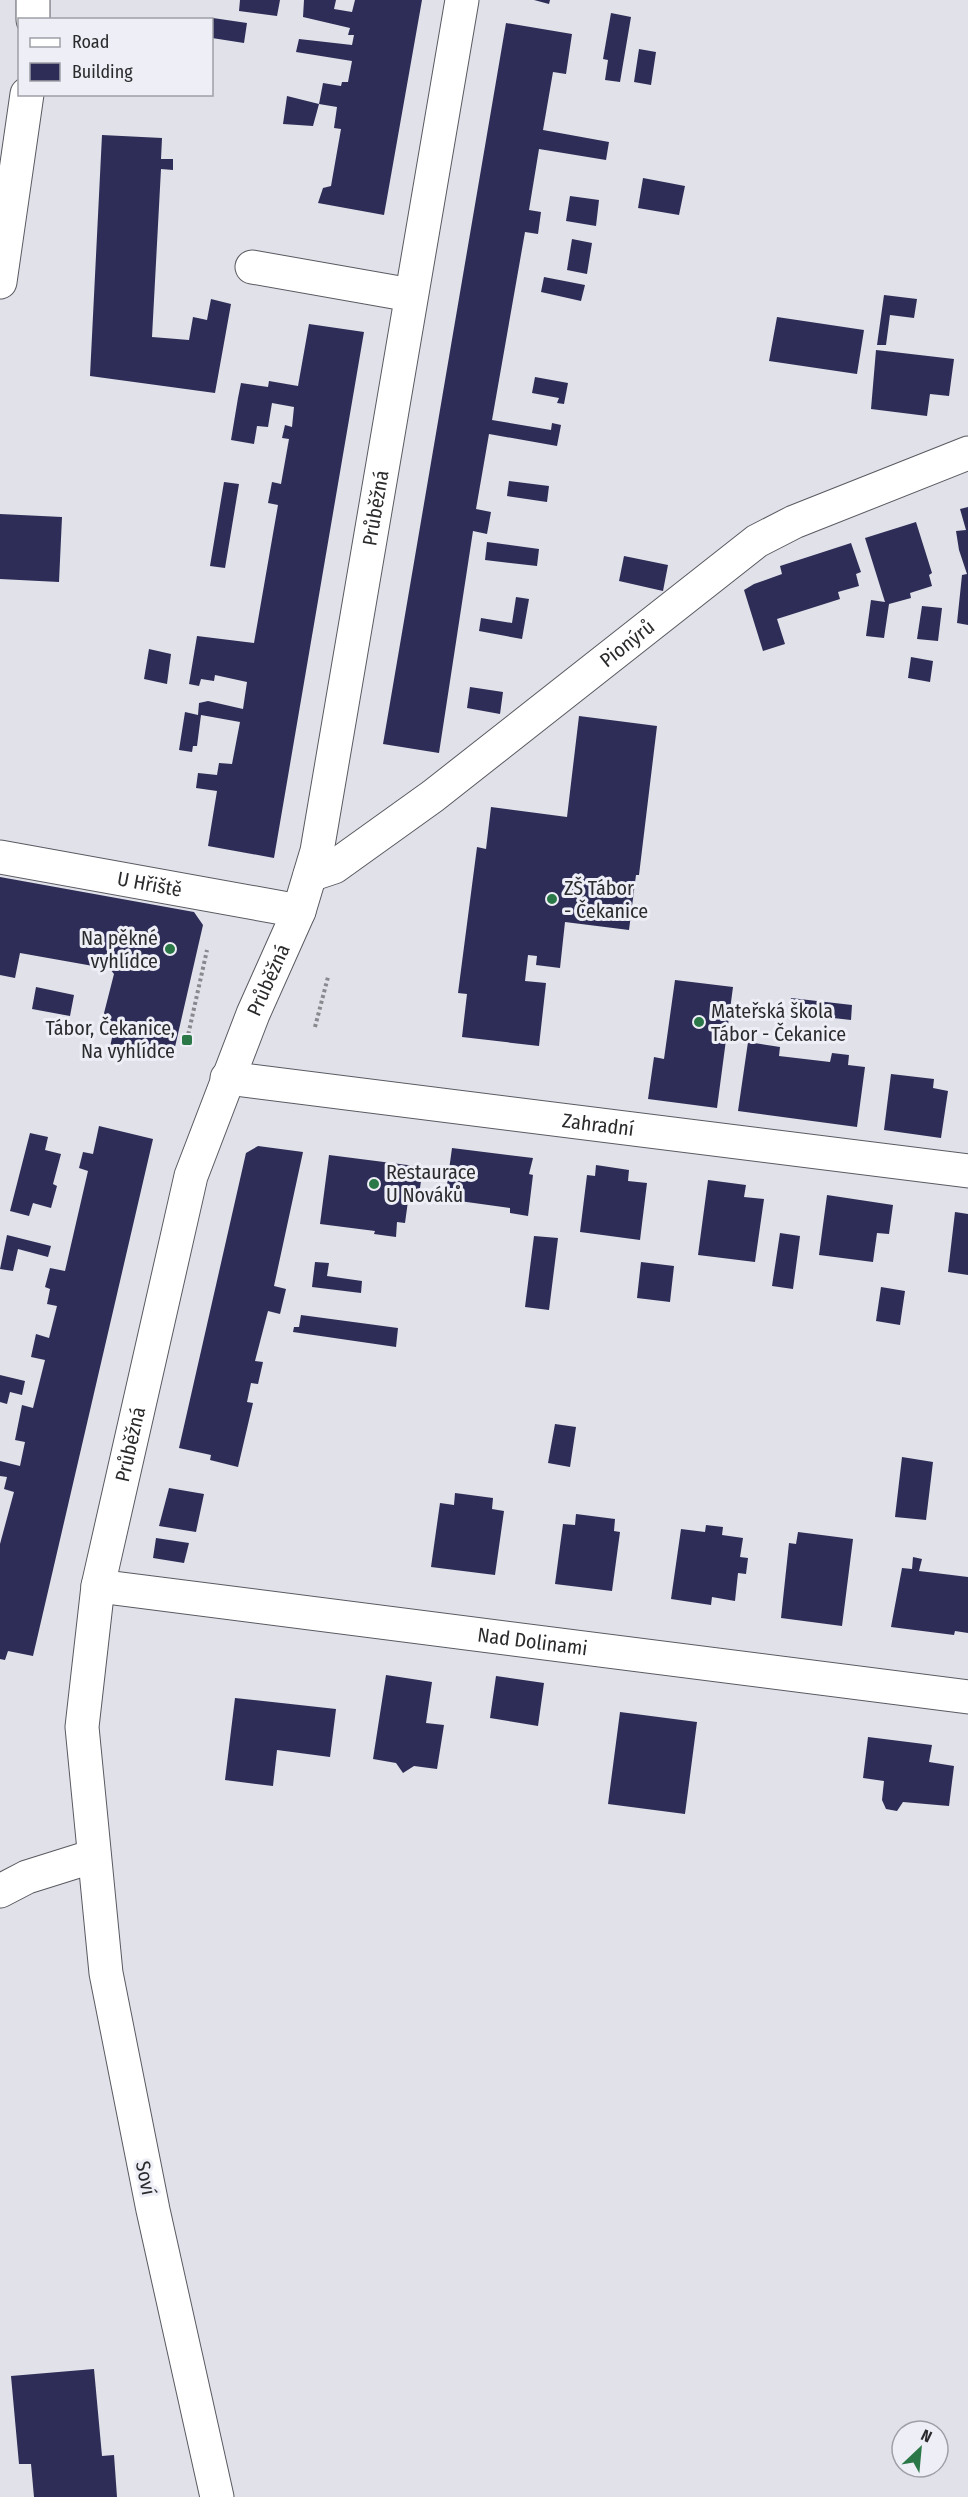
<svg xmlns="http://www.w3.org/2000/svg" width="968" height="2497" viewBox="0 0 968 2497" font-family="'Fira Sans Condensed',sans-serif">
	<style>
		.building { fill: #2e2d57 }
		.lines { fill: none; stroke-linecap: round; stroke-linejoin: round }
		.minor-casing { stroke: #595a61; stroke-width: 35 }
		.major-casing { stroke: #595a61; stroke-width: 35 }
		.path { stroke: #88888e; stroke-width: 4; stroke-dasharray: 3 3; stroke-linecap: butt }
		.minor { stroke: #fff; stroke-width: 33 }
		.major { stroke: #fff; stroke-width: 33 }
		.poi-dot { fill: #2a7847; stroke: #edeef6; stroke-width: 2 }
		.labels { text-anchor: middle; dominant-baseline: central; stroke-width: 6; stroke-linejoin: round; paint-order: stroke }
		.street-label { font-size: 20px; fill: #2b2b2e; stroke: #edeef6 }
		.poi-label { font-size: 20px; fill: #2b2b2e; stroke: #edeef6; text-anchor: start }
	</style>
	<rect width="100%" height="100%" fill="#e0e1e9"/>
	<path class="building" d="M 240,0 L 280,0 L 277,16 L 239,11 Z
		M 304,0 L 336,0 L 334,9 L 352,12 L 355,0 L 422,0 L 384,215 L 318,203 L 323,188 L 331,186 L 341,129 L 334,128 L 337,107 L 319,104 L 313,126 L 283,124 L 287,96 L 319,104 L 323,83 L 341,86 L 342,82 L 348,82 L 352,61 L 296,52 L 299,39 L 352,45 L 354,35 L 348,35 L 350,28 L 303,17 Z
		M 534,0 L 550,0 L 549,4 Z
		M 611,13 L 631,17 L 620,82 L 605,80 L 608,60 L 603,59 Z
		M 213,18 L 247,23 L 244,43 L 212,38 Z
		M 506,23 L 572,34 L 566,74 L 553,72 L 543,130 L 609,142 L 606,160 L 539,149 L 529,210 L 541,212 L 538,234 L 525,232 L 492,420 L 551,430 L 552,423 L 561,425 L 557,446 L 489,434 L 476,509 L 491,512 L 487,534 L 473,531 L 439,753 L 383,744 Z
		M 639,49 L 656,52 L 651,85 L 634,82 Z
		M 102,135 L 162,138 L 161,159 L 173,159 L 173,170 L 161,169 L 152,337 L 189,340 L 193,317 L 207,320 L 211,299 L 231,304 L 215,393 L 90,376 Z
		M 643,178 L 685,186 L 679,215 L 638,208 Z
		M 570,196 L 599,200 L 596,226 L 566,221 Z
		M 572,239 L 592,243 L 587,274 L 567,270 Z
		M 544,277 L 585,285 L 581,301 L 541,292 Z
		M 884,295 L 917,299 L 914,318 L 890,315 L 886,345 L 877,345 Z
		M 777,317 L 864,330 L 857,374 L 769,361 Z
		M 309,324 L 364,332 L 274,858 L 208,846 L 217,791 L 196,788 L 198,773 L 217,775 L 219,763 L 232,764 L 240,722 L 201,715 L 197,746 L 193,746 L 192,752 L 179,750 L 185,712 L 198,715 L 199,703 L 208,701 L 243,709 L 247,682 L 215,675 L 214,681 L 201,679 L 199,686 L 189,684 L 197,636 L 254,643 L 278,505 L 268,503 L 272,482 L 281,484 L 289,439 L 282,438 L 285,425 L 292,427 L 294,407 L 272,403 L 268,427 L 257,426 L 254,444 L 231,440 L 238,398 L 241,383 L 268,387 L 269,381 L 298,386 Z
		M 876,350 L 954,359 L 949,396 L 930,394 L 927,416 L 871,409 Z
		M 535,377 L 568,383 L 564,404 L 557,403 L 559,398 L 532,393 Z
		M 509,481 L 549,486 L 547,502 L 507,496 Z
		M 224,482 L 239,484 L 225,568 L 210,566 Z
		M 968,507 L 968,625 L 957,623 L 962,575 L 967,574 L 959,550 L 956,531 L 966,530 L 960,509 Z
		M 0,514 L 62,517 L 59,582 L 0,579 Z
		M 916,522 L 932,573 L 929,575 L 932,586 L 910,593 L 911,598 L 889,604 L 884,638 L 866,636 L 871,600 L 885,602 L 865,538 Z
		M 487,542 L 539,549 L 537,566 L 485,560 Z
		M 851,543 L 861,572 L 856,574 L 859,586 L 838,592 L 840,599 L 777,619 L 785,644 L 763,651 L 744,590 L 754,584 L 782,574 L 780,566 Z
		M 624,556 L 668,565 L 663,591 L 619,581 Z
		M 516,597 L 529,599 L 522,639 L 479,631 L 481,618 L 512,623 Z
		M 922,606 L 942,608 L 938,641 L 917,639 Z
		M 149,649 L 171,654 L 167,684 L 144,679 Z
		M 911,657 L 933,661 L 930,682 L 908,678 Z
		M 470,687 L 503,692 L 500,714 L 467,708 Z
		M 579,716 L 657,726 L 639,875 L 636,875 L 629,930 L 565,922 L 560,968 L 536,965 L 537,956 L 528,955 L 525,981 L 546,983 L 539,1046 L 462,1037 L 467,994 L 458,993 L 477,847 L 486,849 L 491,807 L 567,817 Z
		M 0,877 L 194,912 L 203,925 L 172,1060 L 110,1047 L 115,1024 L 102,1021 L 114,974 L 110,969 L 20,953 L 15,978 L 0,975 Z
		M 675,980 L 733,987 L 717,1108 L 648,1099 L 654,1057 L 664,1059 Z
		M 36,987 L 74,995 L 70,1016 L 32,1009 Z
		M 791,998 L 852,1005 L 851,1020 L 789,1013 Z
		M 748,1042 L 780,1047 L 779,1056 L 830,1062 L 832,1053 L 849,1055 L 848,1065 L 865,1067 L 857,1127 L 738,1111 Z
		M 891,1074 L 934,1079 L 933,1088 L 948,1091 L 941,1138 L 884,1130 Z
		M 99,1126 L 153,1139 L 33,1656 L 8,1651 L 5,1660 L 0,1659 L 0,1544 L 14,1492 L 4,1489 L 7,1477 L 0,1476 L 0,1461 L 20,1466 L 25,1442 L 15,1440 L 22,1405 L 33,1408 L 45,1360 L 31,1357 L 36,1334 L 49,1338 L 57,1306 L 47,1304 L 50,1289 L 45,1287 L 50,1268 L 65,1271 L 88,1171 L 79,1168 L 83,1152 L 93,1154 Z
		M 30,1133 L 48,1137 L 45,1150 L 61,1154 L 53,1184 L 57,1186 L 51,1208 L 33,1203 L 29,1216 L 10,1211 Z
		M 258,1146 L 303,1152 L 274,1286 L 286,1289 L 280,1314 L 268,1311 L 255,1361 L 263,1362 L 258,1384 L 251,1383 L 247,1402 L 253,1403 L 238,1467 L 210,1460 L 211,1455 L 179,1448 L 246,1153 Z
		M 452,1148 L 533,1158 L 529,1174 L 533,1175 L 528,1216 L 510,1213 L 510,1208 L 445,1199 Z
		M 329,1155 L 423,1167 L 418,1202 L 408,1201 L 405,1223 L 397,1222 L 396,1237 L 374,1234 L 375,1231 L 320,1224 Z
		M 596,1165 L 629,1170 L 628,1181 L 647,1183 L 640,1240 L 580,1232 L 587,1175 L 595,1176 Z
		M 708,1180 L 746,1185 L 744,1197 L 764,1199 L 755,1262 L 698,1255 Z
		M 827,1195 L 893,1205 L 889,1234 L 877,1233 L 873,1262 L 819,1255 Z
		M 955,1212 L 968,1214 L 968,1275 L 948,1272 Z
		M 780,1233 L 800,1236 L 793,1289 L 772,1286 Z
		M 7,1235 L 51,1246 L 48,1257 L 18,1249 L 13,1271 L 0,1269 Z
		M 534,1236 L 558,1238 L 549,1310 L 525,1307 Z
		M 315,1262 L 329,1263 L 327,1276 L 362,1281 L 361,1293 L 312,1287 Z
		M 641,1262 L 674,1266 L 670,1302 L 637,1298 Z
		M 881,1287 L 905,1291 L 900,1325 L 876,1321 Z
		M 301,1315 L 398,1328 L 396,1347 L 293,1332 L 294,1327 L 299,1327 Z
		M 0,1375 L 25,1381 L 22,1395 L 10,1392 L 7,1404 L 0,1402 Z
		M 555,1424 L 576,1427 L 570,1467 L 548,1463 Z
		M 902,1457 L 933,1462 L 926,1520 L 895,1517 Z
		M 169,1488 L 204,1494 L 196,1532 L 159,1526 Z
		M 455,1493 L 493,1498 L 492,1509 L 504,1511 L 495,1575 L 431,1567 L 440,1503 L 454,1505 Z
		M 576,1514 L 615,1519 L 614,1531 L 620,1532 L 612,1591 L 555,1584 L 563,1524 L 575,1525 Z
		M 706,1525 L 723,1527 L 722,1535 L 743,1538 L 740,1557 L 748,1558 L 746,1574 L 738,1573 L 735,1601 L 712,1597 L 711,1605 L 671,1599 L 681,1529 L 705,1532 Z
		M 798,1532 L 853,1539 L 842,1626 L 781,1618 L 789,1543 L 796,1544 Z
		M 156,1538 L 189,1543 L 184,1563 L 153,1558 Z
		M 913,1557 L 922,1559 L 919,1571 L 968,1577 L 968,1633 L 955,1631 L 954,1635 L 891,1627 L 902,1568 L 912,1569 Z
		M 386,1675 L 432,1682 L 426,1723 L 444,1725 L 437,1769 L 414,1766 L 403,1773 L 396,1763 L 373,1759 Z
		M 496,1676 L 544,1683 L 538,1726 L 490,1718 Z
		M 235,1698 L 336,1709 L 330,1757 L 277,1750 L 273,1786 L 225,1780 Z
		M 620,1712 L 697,1722 L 685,1814 L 608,1804 Z
		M 868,1737 L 932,1745 L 929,1762 L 954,1766 L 949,1806 L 903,1802 L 897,1811 L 886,1809 L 882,1800 L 884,1781 L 863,1778 Z
		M 94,2369 L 102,2456 L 114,2455 L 117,2497 L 34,2497 L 31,2464 L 19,2464 L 11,2376 Z"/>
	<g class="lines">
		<g class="minor-casing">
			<g id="minor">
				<path d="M 33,20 L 33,0"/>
				<path d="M 252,267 L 411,295"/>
				<path d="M 0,282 L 27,94"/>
				<path id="s1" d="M 0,857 L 299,911"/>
				<path id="s2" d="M 310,875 L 334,867 L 433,796 L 757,541 L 794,522 L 968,453"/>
				<path id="s3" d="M 227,1078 L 968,1171"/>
				<path id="s4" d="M 98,1586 L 968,1697"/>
				<path d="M 0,1891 L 27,1877 L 94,1856"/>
			</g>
		</g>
		<g class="major-casing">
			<g id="major">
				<path id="s5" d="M 217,2497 L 153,2210 L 106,1973 L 82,1727 L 98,1586 L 191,1176 L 253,1014 L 299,911 L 317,851 L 462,0"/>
			</g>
		</g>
		<path class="path" d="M 315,1027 L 328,977
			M 187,1040 L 207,950"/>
		<use href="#minor" class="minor"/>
		<use href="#major" class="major"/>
	</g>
	<g class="poi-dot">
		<circle cx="552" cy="899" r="6"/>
		<circle cx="170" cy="949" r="6"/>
		<circle cx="699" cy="1022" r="6"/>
		<rect x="181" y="1034" width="12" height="12" rx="3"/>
		<circle cx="374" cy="1184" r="6"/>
	</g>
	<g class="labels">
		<g class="street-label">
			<text stroke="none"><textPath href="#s5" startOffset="2042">Průběžná</textPath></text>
			<text stroke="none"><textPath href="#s2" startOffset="394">Pionýrů</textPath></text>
			<text stroke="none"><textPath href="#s1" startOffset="152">U Hřiště</textPath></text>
			<text stroke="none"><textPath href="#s5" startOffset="1556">Průběžná</textPath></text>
			<text stroke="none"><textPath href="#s3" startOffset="374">Zahradní</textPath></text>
			<text stroke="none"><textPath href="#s5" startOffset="1070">Průběžná</textPath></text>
			<text stroke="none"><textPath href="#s4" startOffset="438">Nad Dolinami</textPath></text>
			<text transform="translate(146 2178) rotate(79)">Soví</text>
		</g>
		<g class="poi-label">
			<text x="564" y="888">ZŠ Tábor<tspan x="564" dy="23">- Čekanice</tspan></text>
			<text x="158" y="938" text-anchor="end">Na pěkné<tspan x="158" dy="23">vyhlídce</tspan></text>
			<text x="711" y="1011">Mateřská škola<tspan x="711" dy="23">Tábor - Čekanice</tspan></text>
			<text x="175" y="1028" text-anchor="end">Tábor, Čekanice,<tspan x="175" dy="23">Na vyhlídce</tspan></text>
			<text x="386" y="1172">Restaurace<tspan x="386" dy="23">U Nováků</tspan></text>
		</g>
	</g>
	<rect x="18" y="18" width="195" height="78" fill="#edeef6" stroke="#9fa0a6" stroke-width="1.5"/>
	<rect x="30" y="38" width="30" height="9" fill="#ffffff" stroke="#9fa0a6" stroke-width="1.5"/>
	<text x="72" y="48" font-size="18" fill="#2b2b2e">Road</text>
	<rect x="30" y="63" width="30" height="18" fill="#2e2d57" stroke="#9fa0a6" stroke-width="1.5"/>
	<text x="72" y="78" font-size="18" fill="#2b2b2e">Building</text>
	<g transform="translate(920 2449) rotate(26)"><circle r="28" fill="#edeef6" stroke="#9fa0a6" stroke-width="1.5"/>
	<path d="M0-4.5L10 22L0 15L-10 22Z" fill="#2a7847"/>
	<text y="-9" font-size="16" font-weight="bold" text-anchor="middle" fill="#2b2b2e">N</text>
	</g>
</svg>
